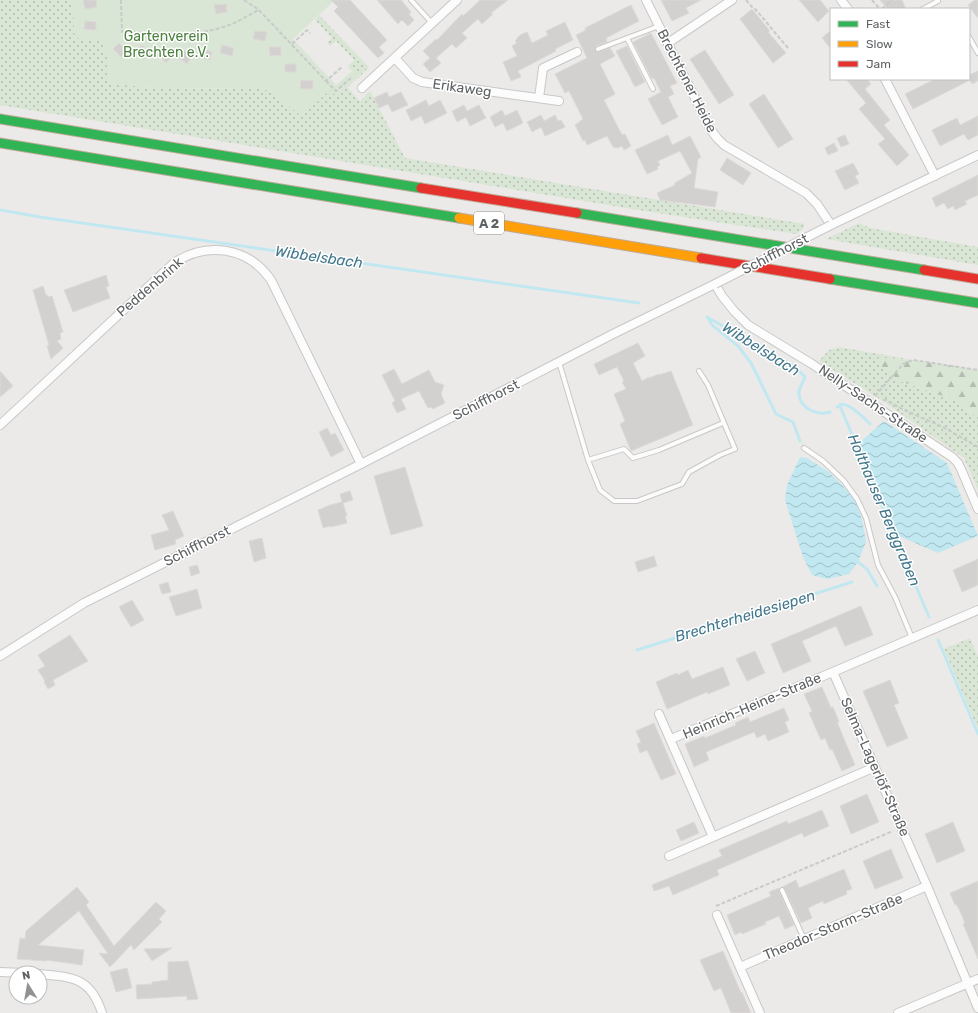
<svg xmlns="http://www.w3.org/2000/svg" width="978" height="1013" viewBox="0 0 978 1013" font-family="Rubik,sans-serif">
	<style>
		.grass { fill: url(#grass-dots) }
		.forest { fill: url(#forest-firs) }
		.green { fill: #dae6d5 }
		.water { fill: url(#water-waves) }
		.lines { fill: none; stroke-linecap: round; stroke-linejoin: round }
		.stream { stroke: #c1e8f1; stroke-width: 3 }
		.building { fill: #d3d1d0; stroke: #dcd9d7 }
		.lane-casing { stroke: #c9c8c7; stroke-width: 6 }
		.street-casing { stroke: #c9c8c7; stroke-width: 10 }
		.fast-casing { stroke: #bfaa99; stroke-width: 11 }
		.slow-casing { stroke: #bfaa99; stroke-width: 11 }
		.jam-casing { stroke: #bfaa99; stroke-width: 11 }
		.path { stroke: #c8cbc9; stroke-width: 2; stroke-dasharray: 4 2; stroke-linecap: butt }
		.lane { stroke: #fcfcfc; stroke-width: 4 }
		.street { stroke: #fcfcfc; stroke-width: 8 }
		.fast { stroke: #30b455; stroke-width: 9 }
		.slow { stroke: #ff9f0a; stroke-width: 9 }
		.jam { stroke: #e5322d; stroke-width: 9 }
		.street-bridge-casing { stroke: #c9c8c7; stroke-width: 10; stroke-linecap: butt }
		.street-bridge { stroke: #fcfcfc; stroke-width: 8 }
		.labels { text-anchor: middle; dominant-baseline: central; stroke-width: 3; stroke-linejoin: round; paint-order: stroke }
		.shield { fill: #fff; stroke: #8e9192; stroke-width: 1 }
		.shield-label { font-size: 13px; font-weight: bold; fill: #5e6264 }
		.park-label { font-size: 14px; fill: #4d8140; stroke: #fff }
		.street-label { font-size: 14px; fill: #5e6264; stroke: #fff }
		.water-label { font-size: 15px; font-style: italic; fill: #43788d; stroke: #fff }
	</style>
	<defs>
		<pattern id="grass-dots" width="8" height="8" patternUnits="userSpaceOnUse"><rect width="8" height="8" fill="#dae6d5"/><path d="M2 2h.1M6 6h.1" fill="none" stroke="#b4beb0" stroke-width="1.8" stroke-linecap="round"/></pattern>
		<pattern id="forest-firs" width="22" height="20" patternUnits="userSpaceOnUse"><rect width="22" height="20" fill="#dae6d5"/><path d="M5 1l3.5 6h-7zM16 11l3.5 6h-7z" fill="#b4beb0"/></pattern>
		<pattern id="water-waves" width="16" height="10" patternUnits="userSpaceOnUse"><rect width="16" height="10" fill="#c1e8f1"/><path d="M0 5q4-4 8 0t8 0" fill="none" stroke="#a0bfc7"/></pattern>
	</defs>
	<rect width="100%" height="100%" fill="#eceae8"/>
	<path class="grass" d="M 0,0 L 73,0 L 75,38 L 100,39 L 107,54 L 107,83 L 162,89 L 258,88 L 273,91 L 301,116 L 331,89 L 337,96 L 347,87 L 360,101 L 370,91 L 405,158 L 805,224 L 802,230 L 796,234 L 657,213 L 0,105 Z
		M 319,15 L 369,67 L 358,78 L 348,66 L 354,60 L 336,41 L 330,46 L 327,43 L 332,38 L 315,20 Z
		M 859,223 L 870,228 L 978,247 L 978,265 L 826,239 Z
		M 839,347 L 913,360 L 885,358 L 900,381 L 952,399 L 978,417 L 978,490 L 964,458 L 881,400 L 819,361 L 829,350 Z
		M 970,638 L 978,657 L 978,729 L 944,649 Z"/>
	<path class="forest" d="M 885,358 L 913,360 L 978,370 L 978,417 L 952,399 L 900,381 L 873,359 Z"/>
	<path class="green" d="M 73,0 L 335,0 L 293,39 L 336,85 L 352,71 L 358,78 L 337,97 L 330,90 L 301,116 L 273,91 L 258,88 L 162,89 L 107,83 L 107,54 L 100,39 L 75,38 Z"/>
	<path class="water" d="M 884,421 L 947,463 L 978,536 L 938,553 L 899,536 L 859,443 Z
		M 800,457 L 807,458 L 829,472 L 842,485 L 855,500 L 862,519 L 866,542 L 858,562 L 849,574 L 827,579 L 812,575 L 803,557 L 785,500 L 787,485 Z"/>
	<g class="lines">
		<path class="stream" d="M 0,210 L 40,217 L 639,303
			M 707,317 L 794,366 L 805,377 C 803,383 798,388 799,395 C 801,409 818,416 830,412
			M 708,318 L 712,325 L 738,346 L 751,363 L 776,414 L 793,422 L 800,441
			M 839,406 L 841,404 C 852,405 862,416 870,424
			M 837,407 L 840,406 L 929,617
			M 858,562 L 867,569 L 877,586
			M 938,640 L 978,734
			M 637,650 L 852,582"/>
	</g>
	<path class="building" d="M 83,0 L 96,0 L 97,7 L 85,9 Z
		M 331,0 L 350,0 L 387,40 L 379,47 L 384,53 L 378,58 L 334,11 L 338,7 Z
		M 377,0 L 401,0 L 411,12 L 409,14 L 414,20 L 408,26 L 402,20 L 398,24 Z
		M 480,0 L 508,0 L 491,13 L 493,14 L 482,24 L 478,19 L 462,33 L 467,38 L 456,48 L 452,44 L 436,58 L 441,63 L 430,72 L 423,64 L 430,58 L 423,51 L 436,39 L 437,40 L 462,14 L 463,16 Z
		M 661,0 L 701,0 L 686,8 L 689,13 L 672,21 Z
		M 799,0 L 820,0 L 829,11 L 818,22 Z
		M 880,0 L 902,0 L 906,9 L 888,9 Z
		M 975,0 L 978,0 L 978,18 L 968,5 Z
		M 226,4 L 227,12 L 216,14 L 214,5 Z
		M 631,5 L 639,21 L 606,38 L 607,42 L 596,46 L 595,49 L 596,51 L 598,52 L 610,48 L 615,56 L 600,64 L 615,94 L 604,100 L 622,135 L 625,134 L 631,146 L 624,150 L 622,146 L 617,148 L 613,147 L 607,136 L 587,145 L 585,140 L 583,141 L 575,125 L 583,119 L 569,91 L 565,93 L 555,74 L 587,58 L 576,35 L 586,30 L 585,28 Z
		M 752,9 L 770,31 L 768,32 L 786,53 L 773,63 L 740,19 Z
		M 85,21 L 96,22 L 96,30 L 84,29 Z
		M 565,22 L 573,40 L 555,49 L 556,51 L 518,71 L 521,77 L 511,81 L 503,62 L 517,56 L 512,46 L 517,43 L 515,41 L 520,35 L 527,32 L 532,43 L 548,35 L 546,31 Z
		M 831,30 L 831,49 L 822,38 Z
		M 255,31 L 267,32 L 265,41 L 253,39 Z
		M 651,33 L 677,83 L 670,86 L 674,94 L 668,97 L 678,117 L 662,125 L 648,99 L 661,92 L 654,78 L 652,79 L 633,42 Z
		M 119,43 L 127,51 L 121,57 L 113,49 Z
		M 142,45 L 150,54 L 143,60 L 136,50 Z
		M 222,45 L 234,48 L 232,56 L 220,53 Z
		M 627,46 L 645,82 L 635,87 L 616,51 Z
		M 269,47 L 281,47 L 281,55 L 270,56 Z
		M 164,48 L 172,57 L 166,63 L 158,54 Z
		M 201,49 L 212,52 L 210,60 L 199,58 Z
		M 183,50 L 192,56 L 187,64 L 178,57 Z
		M 705,50 L 734,95 L 719,104 L 690,59 Z
		M 285,64 L 296,64 L 296,72 L 285,72 Z
		M 978,71 L 978,81 L 972,84 L 970,80 L 913,109 L 905,94 L 935,79 L 969,79 L 969,75 Z
		M 846,79 L 867,79 L 871,84 L 865,89 L 890,120 L 884,125 L 909,155 L 897,166 L 878,144 L 885,139 L 859,109 L 866,103 Z
		M 301,80 L 313,81 L 313,89 L 300,89 Z
		M 387,92 L 389,97 L 401,92 L 408,105 L 392,112 L 388,104 L 379,108 L 374,98 Z
		M 764,94 L 793,139 L 778,148 L 749,104 Z
		M 426,100 L 429,106 L 440,100 L 447,113 L 425,124 L 421,116 L 411,121 L 406,110 Z
		M 464,105 L 467,111 L 479,105 L 486,118 L 470,126 L 466,117 L 457,122 L 452,111 Z
		M 502,110 L 505,116 L 517,110 L 523,123 L 507,131 L 503,123 L 495,127 L 490,117 Z
		M 541,115 L 544,121 L 555,115 L 558,121 L 561,120 L 565,127 L 545,136 L 541,127 L 532,132 L 527,122 Z
		M 978,116 L 978,135 L 968,140 L 964,134 L 940,146 L 932,130 L 957,118 L 960,125 Z
		M 668,135 L 672,145 L 690,136 L 701,157 L 698,159 L 694,188 L 718,192 L 715,207 L 660,200 L 657,193 L 675,185 L 675,183 L 692,173 L 680,151 L 658,161 L 660,165 L 657,167 L 658,169 L 647,174 L 635,150 Z
		M 845,135 L 849,144 L 841,147 L 837,138 Z
		M 834,143 L 838,151 L 828,155 L 825,148 Z
		M 727,158 L 751,173 L 743,185 L 720,170 Z
		M 853,163 L 859,174 L 855,176 L 859,183 L 845,190 L 835,171 Z
		M 978,175 L 978,195 L 965,201 L 967,204 L 955,210 L 953,206 L 948,209 L 944,203 L 936,207 L 932,198 Z
		M 106,275 L 109,286 L 106,287 L 110,298 L 73,312 L 64,290 Z
		M 43,286 L 46,295 L 47,295 L 48,297 L 52,296 L 63,332 L 60,333 L 61,339 L 57,341 L 63,348 L 51,359 L 47,346 L 49,345 L 33,290 Z
		M 638,343 L 645,356 L 633,363 L 642,381 L 649,377 L 649,378 L 659,374 L 659,375 L 671,371 L 693,425 L 631,451 L 620,424 L 625,421 L 614,394 L 626,389 L 622,382 L 624,381 L 617,367 L 599,375 L 594,364 Z
		M 394,369 L 402,384 L 429,370 L 435,382 L 444,385 L 441,394 L 445,403 L 433,409 L 431,407 L 428,408 L 419,391 L 401,399 L 406,409 L 397,413 L 392,403 L 395,401 L 382,375 Z
		M 0,371 L 13,386 L 0,397 Z
		M 327,428 L 331,435 L 335,433 L 344,450 L 331,457 L 319,432 Z
		M 405,467 L 423,526 L 391,535 L 374,476 Z
		M 350,491 L 353,500 L 343,503 L 347,516 L 345,516 L 347,523 L 331,527 L 330,526 L 323,528 L 318,510 L 330,505 L 342,502 L 340,494 Z
		M 173,511 L 184,536 L 175,540 L 176,544 L 155,550 L 151,535 L 169,530 L 162,515 Z
		M 262,538 L 266,558 L 254,562 L 249,541 Z
		M 654,556 L 657,566 L 638,572 L 635,562 Z
		M 978,559 L 978,585 L 962,592 L 953,570 Z
		M 197,565 L 200,573 L 191,576 L 189,567 Z
		M 168,582 L 171,592 L 162,594 L 159,585 Z
		M 197,589 L 202,608 L 176,616 L 169,597 Z
		M 132,600 L 144,620 L 131,627 L 119,607 Z
		M 861,606 L 873,635 L 845,646 L 836,626 L 802,641 L 811,661 L 783,673 L 771,644 Z
		M 70,635 L 88,661 L 53,680 L 55,685 L 48,689 L 44,682 L 45,681 L 38,670 L 45,666 L 38,655 Z
		M 755,651 L 765,673 L 747,681 L 736,659 Z
		M 723,667 L 730,685 L 708,694 L 707,692 L 667,709 L 656,682 L 677,673 L 678,675 L 688,670 L 692,679 Z
		M 890,680 L 899,703 L 894,705 L 908,738 L 887,747 L 863,691 Z
		M 822,687 L 831,708 L 833,707 L 839,722 L 837,722 L 855,765 L 842,771 L 832,749 L 830,750 L 825,738 L 821,740 L 809,713 L 812,711 L 804,694 Z
		M 784,708 L 789,720 L 785,722 L 789,732 L 768,741 L 765,734 L 757,738 L 754,732 L 706,752 L 709,760 L 694,767 L 685,744 L 704,736 L 705,738 L 736,725 L 735,723 L 748,717 L 750,722 Z
		M 654,723 L 676,774 L 661,780 L 647,750 L 640,753 L 637,744 L 641,742 L 636,731 Z
		M 867,794 L 879,822 L 851,834 L 840,806 Z
		M 822,810 L 829,826 L 804,837 L 802,833 L 717,870 L 719,875 L 673,895 L 669,886 L 654,891 L 652,885 L 722,856 L 719,850 L 787,821 L 788,824 Z
		M 694,822 L 699,833 L 681,841 L 676,830 Z
		M 953,822 L 965,851 L 937,863 L 925,834 Z
		M 891,849 L 903,878 L 875,889 L 863,861 Z
		M 844,869 L 852,889 L 846,891 L 847,894 L 824,904 L 823,901 L 808,908 L 812,918 L 801,923 L 785,889 L 782,887 L 796,880 L 799,888 Z
		M 978,881 L 978,959 L 963,924 L 965,923 L 959,909 L 956,904 L 955,905 L 950,893 Z
		M 77,887 L 89,902 L 86,905 L 114,946 L 156,902 L 166,911 L 159,919 L 162,922 L 134,950 L 131,945 L 110,967 L 99,953 L 108,954 L 79,911 L 38,945 L 84,950 L 82,965 L 46,960 L 46,961 L 17,959 L 20,938 L 25,939 L 26,931 Z
		M 779,888 L 779,891 L 794,925 L 785,929 L 779,916 L 765,922 L 766,924 L 742,934 L 741,932 L 735,935 L 727,915 L 771,896 L 769,892 Z
		M 172,948 L 152,961 L 144,949 Z
		M 723,951 L 741,993 L 742,992 L 751,1013 L 731,1013 L 721,988 L 714,991 L 700,960 Z
		M 188,961 L 198,999 L 187,1000 L 187,996 L 137,999 L 136,985 L 152,984 L 152,982 L 168,980 L 168,962 Z
		M 127,968 L 132,988 L 116,992 L 110,972 Z"/>
	<g class="lines">
		<g class="lane-casing">
			<path id="lane" d="M 411,0 L 432,23
				M 923,9 L 938,1 L 937,0
				M 969,37 L 978,53
				M 627,38 L 653,89
				M 598,49 L 659,26
				M 559,362 L 588,460 L 624,449 L 633,458 L 659,450 L 723,423
				M 804,448 L 823,461 L 844,481 L 857,499 L 866,518 L 878,565 L 895,597 L 912,638
				M 588,460 L 600,490 L 614,501 L 637,501 L 682,484 L 689,472 L 720,455 L 735,449 L 708,385 L 699,371
				M 782,890 L 804,939"/>
		</g>
		<g class="street-casing">
			<path id="street" d="M 646,0 L 711,130 L 717,138 L 724,145 L 806,193 L 817,204 L 831,225 L 978,155
				M 841,0 L 848,9
				M 668,43 L 732,0
				M 395,58 L 413,78 L 422,82 L 559,101
				M 885,79 L 935,176
				M 362,88 L 457,0
				M 539,98 L 543,68 L 577,52
				M 0,425 L 174,263 C 207,241 248,247 271,280 L 361,464
				M 978,610 L 833,672 L 927,886 L 978,1008
				M 0,656 L 84,603 L 361,464 L 613,334 L 715,284 L 722,296 L 734,311 L 748,325 L 812,364 L 952,457 L 958,463 L 961,469 L 978,509
				M 659,714 L 713,837
				M 671,739 L 833,672
				M 669,856 L 875,767
				M 717,915 L 760,1013
				M 740,967 L 927,886
				M 0,972 L 25,973
				M 40,974 C 73,977 91,978 102,1013
				M 898,1013 L 978,979"/>
		</g>
		<g class="fast-casing">
			<path id="fast" d="M 0,119 L 421,188
				M 0,143 L 459,218
				M 577,213 L 924,270
				M 830,279 L 978,303"/>
		</g>
		<g class="slow-casing">
			<path id="slow" d="M 459,218 L 701,258"/>
		</g>
		<g class="jam-casing">
			<path id="jam" d="M 421,188 L 577,213
				M 701,258 L 830,279
				M 924,270 L 978,279"/>
		</g>
		<path class="path" d="M 121,0 L 122,32 C 158,33 197,38 232,24 C 241,20 250,14 259,10
			M 244,0 L 259,10 L 326,81 L 342,67
			M 746,0 L 752,7 L 755,9 C 767,22 777,36 789,49
			M 872,0 L 880,9
			M 882,9 L 892,0
			M 292,44 L 307,30 L 310,33
			M 326,81 L 336,91 L 352,77
			M 875,396 L 903,364 L 913,360 L 978,370
			M 883,400 L 886,400 L 902,409 L 943,427 L 978,447
			M 716,906 L 893,831"/>
		<use href="#lane" class="lane"/>
		<use href="#street" class="street"/>
		<use href="#fast" class="fast"/>
		<use href="#slow" class="slow"/>
		<use href="#jam" class="jam"/>
		<g class="street-bridge-casing">
			<path id="street-bridge" d="M 715,284 L 831,225"/>
		</g>
		<use href="#street-bridge" class="street-bridge"/>
	</g>
	<g class="labels">
		<rect class="shield" x="474" y="212" width="30" height="22" rx="3"/>
		<g class="shield-label">
			<text x="489" y="223">A 2</text>
		</g>
		<g class="park-label">
			<text x="166" y="36">Gartenverein<tspan x="166" dy="16">Brechten e.V.</tspan></text>
		</g>
		<g class="street-label">
			<text transform="translate(687 81) rotate(63)">Brechtener Heide</text>
			<text transform="translate(462 88) rotate(8)">Erikaweg</text>
			<text transform="translate(775 254) rotate(-27)">Schiffhorst</text>
			<text transform="translate(150 287) rotate(-41)">Peddenbrink</text>
			<text transform="translate(486 400) rotate(-27)">Schiffhorst</text>
			<text transform="translate(873 404) rotate(34)">Nelly-Sachs-Straße</text>
			<text transform="translate(197 546) rotate(-27)">Schiffhorst</text>
			<text transform="translate(752 706) rotate(-23)">Heinrich-Heine-Straße</text>
			<text transform="translate(875 767) rotate(66)">Selma-Lagerlöf-Straße</text>
			<text transform="translate(833 927) rotate(-23)">Theodor-Storm-Straße</text>
		</g>
		<g class="water-label">
			<text transform="translate(319 257) rotate(8)">Wibbelsbach</text>
			<text transform="translate(761 349) rotate(32)">Wibbelsbach</text>
			<text transform="translate(884 510) rotate(67)">Holthauser Berggraben</text>
			<text transform="translate(745 616) rotate(-17)">Brechterheidesiepen</text>
		</g>
	</g>
	<rect x="830" y="8" width="140" height="72" fill="#ffffff" stroke="#bfc0c1"/>
	<rect x="838" y="21" width="20" height="6" fill="#30b455" stroke="#bfc0c1"/>
	<text x="866" y="28" font-size="12" fill="#5e6264">Fast</text>
	<rect x="838" y="41" width="20" height="6" fill="#ff9f0a" stroke="#bfc0c1"/>
	<text x="866" y="48" font-size="12" fill="#5e6264">Slow</text>
	<rect x="838" y="61" width="20" height="6" fill="#e5322d" stroke="#bfc0c1"/>
	<text x="866" y="68" font-size="12" fill="#5e6264">Jam</text>
	<g transform="translate(28 985) rotate(349)"><circle r="19" fill="#ffffff" stroke="#bfc0c1"/>
	<path d="M0-3L7 15L0 10L-7 15Z" fill="#909292"/>
	<text y="-6" font-size="11" font-weight="bold" text-anchor="middle" fill="#5e6264">N</text>
	</g>
</svg>
